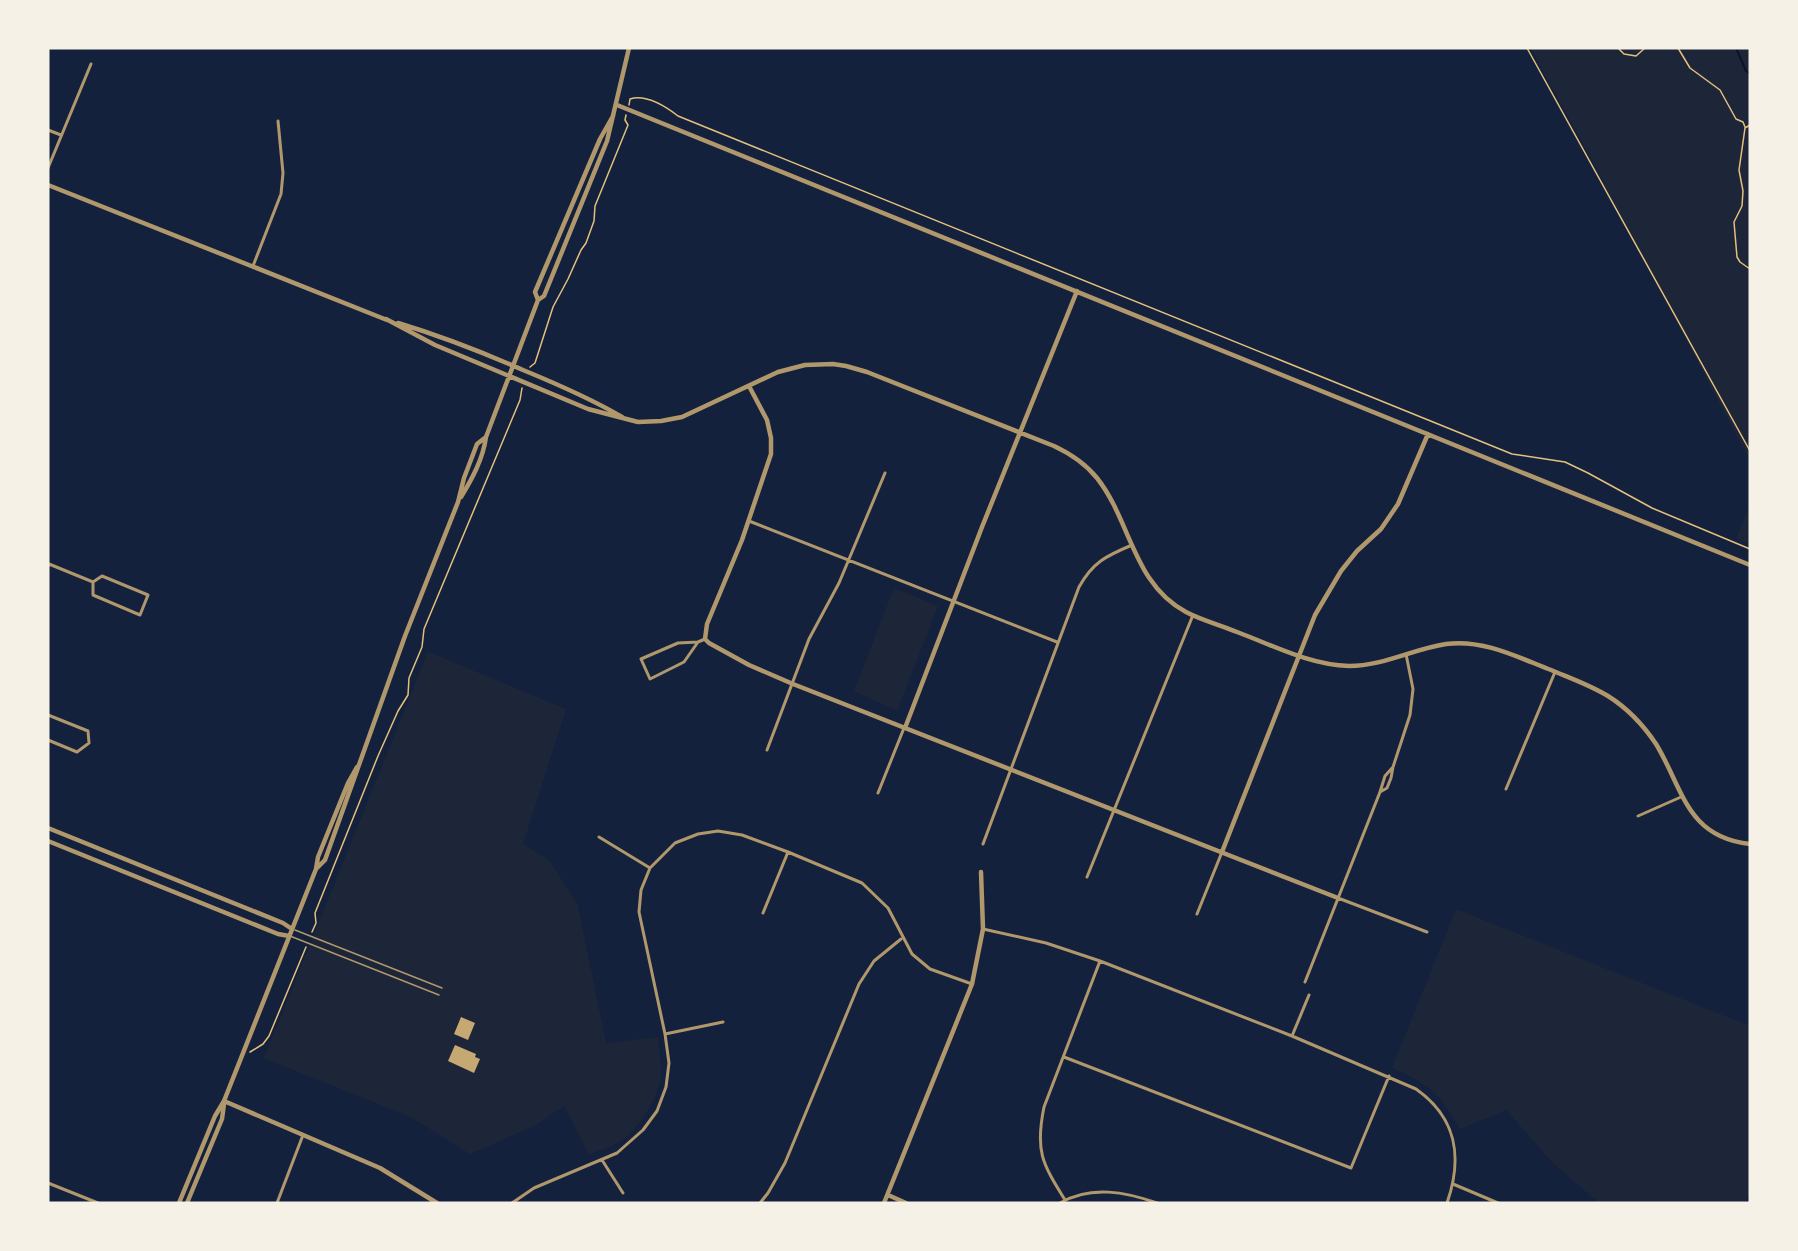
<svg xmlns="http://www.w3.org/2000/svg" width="1798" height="1251" viewBox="0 0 1798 1251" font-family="Overpass,sans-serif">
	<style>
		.green { fill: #1d2539 }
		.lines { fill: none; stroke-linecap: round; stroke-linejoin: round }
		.stream { stroke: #0b132b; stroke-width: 2 }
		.building { fill: #c6a872 }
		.path { stroke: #e5c07b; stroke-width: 1.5 }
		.service { stroke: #b1986c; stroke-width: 1.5 }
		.minor { stroke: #b1986c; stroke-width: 3 }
		.tertiary { stroke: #b1986c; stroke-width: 4.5 }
	</style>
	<rect width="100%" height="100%" fill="#14213d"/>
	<path class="green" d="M 1530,48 L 1750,48 L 1750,461 L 1582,142 Z
		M 1750,506 L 1750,544 L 1736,538 Z
		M 894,588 L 938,606 L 897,711 L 854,691 Z
		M 428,652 L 566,709 L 523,844 L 550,861 L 578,905 L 606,1043 L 658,1037 C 659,1049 661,1063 661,1075 C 659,1098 636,1134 616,1144 C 608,1148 598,1151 589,1154 L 564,1106 L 536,1125 L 470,1154 L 409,1116 L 264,1058 Z
		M 1456,909 L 1750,1026 L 1750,1190 L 1745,1203 L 1599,1203 L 1554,1164 L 1506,1110 L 1460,1129 C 1442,1096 1427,1082 1392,1068 Z"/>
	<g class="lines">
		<path class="stream" d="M 1736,48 L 1746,71 L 1750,74"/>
	</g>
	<path class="building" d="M 461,1017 L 475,1023 L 468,1040 L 454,1034 Z
		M 455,1045 L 476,1054 L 475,1057 L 480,1059 L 474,1073 L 448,1061 Z"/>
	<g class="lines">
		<path class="path" d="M 1527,48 L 1750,451
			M 1618,48 L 1624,54 L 1636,56 L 1645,48
			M 1678,48 L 1690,68 L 1720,90 L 1736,119 L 1743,122 L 1745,127
			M 629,105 L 630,99 C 646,94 665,106 678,116 L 1512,454 L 1565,462 L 1588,473 L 1652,508 L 1750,549
			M 1750,125 L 1745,128 L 1739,170 L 1743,191 L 1742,206 L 1734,222 L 1737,257 L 1740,262 L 1750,269
			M 530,367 L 535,363 L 553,307 L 568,279 L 581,250 L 586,243 L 594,221 L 595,206 L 628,125 L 625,120 L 626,115
			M 312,932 L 316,923 L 315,913 L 378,756 L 398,711 L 408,695 L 409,678 L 422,647 L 424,629 L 520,400 L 522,388
			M 250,1052 L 263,1044 L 269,1036 L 306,947"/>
		<path class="service" d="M 295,930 L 442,988
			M 290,936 L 439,995"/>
		<path class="minor" d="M 48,130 L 61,135
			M 48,168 L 91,64
			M 253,266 L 281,194 L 283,173 L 278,121
			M 749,521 L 1057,642
			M 48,566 L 49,564 L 93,582 L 102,576 L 148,595 L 140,615 L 93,595 L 93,582
			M 698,642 L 678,643 L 641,659 L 650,679 L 684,662 L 698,642 L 705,639
			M 48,715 L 88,731 L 89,743 L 77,752 L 48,740
			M 767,750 L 809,639 L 839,583 L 885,473
			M 1506,789 L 1555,672
			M 1380,792 L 1387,788 L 1391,778 L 1393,767 L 1410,715 L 1413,689 L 1406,654
			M 878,793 L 904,728
			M 1638,816 L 1681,797
			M 599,837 L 650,868
			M 983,844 L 1079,587 C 1093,562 1106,556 1132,545
			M 1087,877 L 1193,615
			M 1338,898 L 1427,932
			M 763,913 L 788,852
			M 1197,914 L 1222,852
			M 983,929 L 1046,943 L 1100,961 L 1292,1036 L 1416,1089 C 1457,1118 1463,1157 1447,1203
			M 1305,982 L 1380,792 L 1385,776 L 1393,767
			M 665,1034 L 723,1022
			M 1292,1036 L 1309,995
			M 1064,1057 L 1351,1168 L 1389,1076
			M 602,1160 L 623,1193
			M 48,1183 L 98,1203
			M 1453,1184 L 1498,1203
			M 1065,1200 C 1042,1163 1035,1151 1044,1107 L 1100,961
			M 277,1203 L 303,1135
			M 512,1203 L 534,1188 L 617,1153 L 643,1130 L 657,1111 L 666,1087 L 669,1063 L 665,1034 L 639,912 L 641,890 L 650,868 L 675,843 L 698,834 L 718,831 L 742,835 L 788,852 L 862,883 L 888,908 L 912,954 L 930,969 L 972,984
			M 760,1203 L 768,1193 L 785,1163 L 859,984 L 874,961 L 901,939
			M 1060,1203 C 1091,1185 1126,1192 1157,1203"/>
		<path class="tertiary" d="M 617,105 L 1750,565
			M 48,185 L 387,320
			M 538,300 L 544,296 L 607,141 L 629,48
			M 386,319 L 435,345 L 588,409 L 638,422 L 661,421 L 682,417 L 778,372 L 805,365 L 833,364 L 846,366 L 867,372 L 1054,446 C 1071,454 1085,463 1097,478 C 1131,521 1133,584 1186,612 C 1201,620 1220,625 1237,632 C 1272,645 1310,665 1349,666 C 1383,666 1413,649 1446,644 C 1483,639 1517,657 1551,670 C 1570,678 1590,685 1608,696 C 1627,708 1644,726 1656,744 C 1683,788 1686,837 1750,844
			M 398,323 C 441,336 482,352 523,370 C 557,384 590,398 622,417
			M 749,386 L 767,420 L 771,438 L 771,454 L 742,540 L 707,624 L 705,639 L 709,643 L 749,665 L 793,684 L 1338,898
			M 461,497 C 472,479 483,459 486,437 L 538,300 L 535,292 L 600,139 L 613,116
			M 905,728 L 982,527 L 1077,291
			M 48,828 L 283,923 L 292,929
			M 48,841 L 278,934 L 289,936
			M 1222,852 L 1315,615 L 1341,571 L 1357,551 L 1381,529 L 1398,504 L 1428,434
			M 317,868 L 325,860 L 405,636 L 458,502 L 464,478 L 477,444 L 486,437
			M 224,1101 L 380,1168 L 437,1203
			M 888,1195 L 906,1203
			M 179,1203 L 215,1116 L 224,1101 L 316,869 L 318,857 L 348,783 L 357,767
			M 187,1203 L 222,1119 L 224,1104
			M 884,1203 L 972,984 L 983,929 L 981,872"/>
	</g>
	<rect width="1798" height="1251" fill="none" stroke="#f6f1e7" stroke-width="99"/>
</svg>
